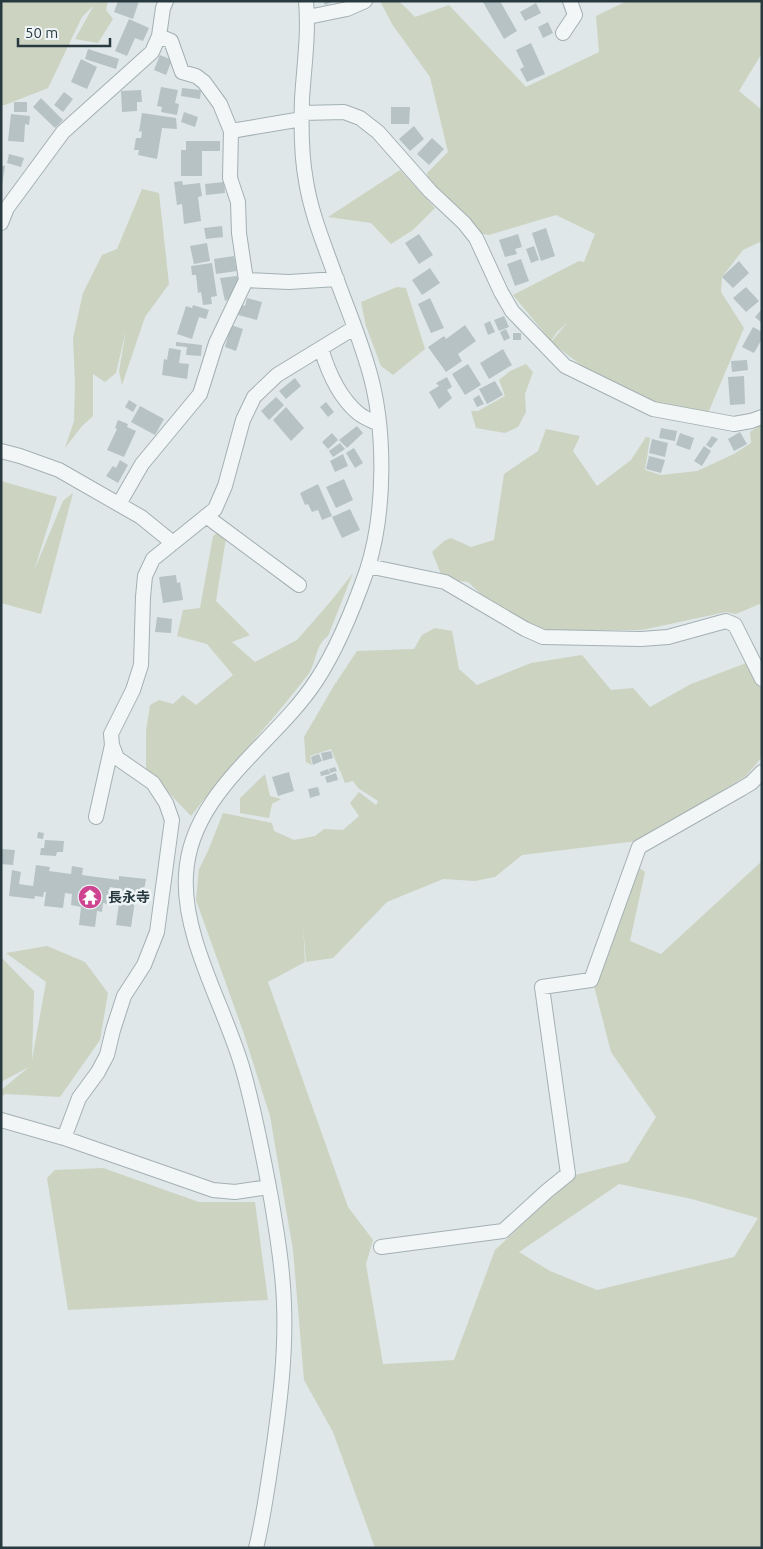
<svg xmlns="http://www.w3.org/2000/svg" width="763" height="1549" viewBox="0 0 763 1549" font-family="Ubuntu,'Noto Sans JP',sans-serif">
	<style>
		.green { fill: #ccd3c1; fill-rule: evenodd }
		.building { fill: #b7c2c5 }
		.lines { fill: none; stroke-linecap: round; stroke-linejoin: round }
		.minor-casing { stroke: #a4b0b3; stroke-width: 16 }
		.minor { stroke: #f2f6f7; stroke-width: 14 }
		.labels { text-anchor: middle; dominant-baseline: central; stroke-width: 5; stroke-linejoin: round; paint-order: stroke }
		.poi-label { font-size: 14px; font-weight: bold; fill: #283a40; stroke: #eff5f6; text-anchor: start }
	</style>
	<rect width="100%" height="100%" fill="#dfe7e9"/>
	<path class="green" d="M 1,1 L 108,1 L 106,10 L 113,19 L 98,43 L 75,39 L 94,5 L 82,17 L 48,88 L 5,105 L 1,105 Z
		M 380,1 L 399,1 L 415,17 L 449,5 L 526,87 L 599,52 L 596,16 L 627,1 L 762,1 L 762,53 L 739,91 L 762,110 L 762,241 L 743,250 L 722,277 L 721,292 L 744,328 L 708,413 L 670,412 L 616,392 L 551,342 L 567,323 L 557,332 L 551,341 L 513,295 L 579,261 L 584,262 L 595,234 L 556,215 L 489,235 L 471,232 L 430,191 L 427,173 L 448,152 L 430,77 L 392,24 Z
		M 400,170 L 435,208 L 413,230 L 391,244 L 371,223 L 328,217 Z
		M 142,189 L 159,193 L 169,284 L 145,317 L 122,385 L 119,371 L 126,330 L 116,373 L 105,382 L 93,374 L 93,416 L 82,426 L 65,448 L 74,421 L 75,382 L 73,338 L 83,293 L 102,255 L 117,249 Z
		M 397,287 L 406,288 L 425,349 L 393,375 L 381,366 L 366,326 L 361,302 Z
		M 526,364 L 533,372 L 525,394 L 526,412 L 518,427 L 505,433 L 476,428 L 471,411 L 478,411 L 505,396 L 499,380 L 510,371 Z
		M 762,424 L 762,603 L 736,614 L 726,612 L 642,630 L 545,630 L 503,615 L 468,582 L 443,579 L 432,552 L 444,541 L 451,538 L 471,547 L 494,540 L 504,474 L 538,451 L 546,429 L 580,436 L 573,451 L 597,486 L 631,460 L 646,437 L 650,438 L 645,470 L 661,475 L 697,471 L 734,454 L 751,443 L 750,432 Z
		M 1,481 L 57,497 L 34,571 L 63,501 L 73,493 L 41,614 L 1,603 Z
		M 218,532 L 226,538 L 216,601 L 250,635 L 232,642 L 255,662 L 297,640 L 331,601 L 353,573 L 328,636 C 314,646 317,664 307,676 C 270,724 228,768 191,816 L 146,769 L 146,731 L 150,705 L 159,700 L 173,704 L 183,695 L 196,705 L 233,675 L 207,644 L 177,636 L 183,610 L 200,608 L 213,536 Z
		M 435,628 L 452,631 L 459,669 L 477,685 L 531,663 L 582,655 L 611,690 L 633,688 L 650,707 L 691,684 L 749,662 L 762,690 L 762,757 L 745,777 L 637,841 L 522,855 L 495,877 L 475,881 L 443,879 L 387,902 L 333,958 L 306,962 L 303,925 L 305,962 L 268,982 L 348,1207 L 373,1240 L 366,1264 L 383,1364 L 454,1360 L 495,1250 L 575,1175 L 628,1162 L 656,1117 L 611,1052 L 594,986 L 637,866 L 645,872 L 630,941 L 661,954 L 762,861 L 762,1548 L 375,1548 L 333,1432 L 304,1380 L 293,1250 L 270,1116 L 243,1031 L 196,900 L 199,869 L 208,851 L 223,813 L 272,823 L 274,831 L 294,840 L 315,836 L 324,829 L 343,830 L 359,816 L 350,803 L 359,792 L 376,805 L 378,801 L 358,788 L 353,781 L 345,783 L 331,749 L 310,756 L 312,765 L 306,762 L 304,737 L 336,682 L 337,683 L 337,681 L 357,651 L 414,649 L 422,635 ZM 619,1184 L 692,1199 L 758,1218 L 734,1257 L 597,1290 L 550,1271 L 519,1252 Z
		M 265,774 L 270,796 L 281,799 L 272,804 L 269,818 L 240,813 L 240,798 Z
		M 47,946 L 85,962 L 108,993 L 100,1040 L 60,1097 L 6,1094 L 1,1096 L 1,1090 L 29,1067 L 1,1082 L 1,957 L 34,991 L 32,1060 L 46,982 L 6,953 Z
		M 103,1168 L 199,1202 L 255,1202 L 268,1300 L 68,1310 L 47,1178 L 55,1170 Z"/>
	<path class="building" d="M 118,1 L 139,1 L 133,19 L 114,12 Z
		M 323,1 L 335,1 L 325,5 Z
		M 484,1 L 500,1 L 517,31 L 504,39 L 483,2 Z
		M 536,3 L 541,13 L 525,21 L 520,12 Z
		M 129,19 L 149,28 L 143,41 L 135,38 L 127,56 L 115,51 Z
		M 548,22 L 553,33 L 543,38 L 538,27 Z
		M 531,43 L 545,74 L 527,82 L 520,69 L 524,67 L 516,50 Z
		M 88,49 L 119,59 L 116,69 L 85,59 Z
		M 160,55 L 172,60 L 166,75 L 154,70 Z
		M 81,59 L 97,67 L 87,89 L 71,82 Z
		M 161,87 L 178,90 L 175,103 L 179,104 L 177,115 L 161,112 L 162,107 L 157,106 Z
		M 182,88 L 201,90 L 200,99 L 181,96 Z
		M 141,90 L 142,102 L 137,102 L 137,111 L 122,112 L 121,91 Z
		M 64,92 L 73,99 L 63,112 L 54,105 Z
		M 41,98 L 63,120 L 55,128 L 33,107 Z
		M 14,102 L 27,102 L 27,112 L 14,112 Z
		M 391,107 L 410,107 L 409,124 L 391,124 Z
		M 184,112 L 198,117 L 195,127 L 181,122 Z
		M 142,113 L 176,118 L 177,129 L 162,128 L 157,159 L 138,155 L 139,150 L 134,150 L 136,138 L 141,138 L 142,131 L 139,132 Z
		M 11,114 L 30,116 L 29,125 L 25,124 L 24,142 L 8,141 Z
		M 414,126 L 424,139 L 410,151 L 399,139 Z
		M 432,138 L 444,149 L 429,165 L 417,154 Z
		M 186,141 L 220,141 L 220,151 L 202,151 L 202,176 L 181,176 L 181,150 L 186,150 Z
		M 9,154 L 24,158 L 21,167 L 7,163 Z
		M 1,166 L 5,166 L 2,185 L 1,185 Z
		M 182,181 L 183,185 L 200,183 L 202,196 L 198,197 L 201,221 L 184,224 L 182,204 L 177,205 L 174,182 Z
		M 224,182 L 225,193 L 206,195 L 205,184 Z
		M 222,226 L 223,237 L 206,239 L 204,228 Z
		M 546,228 L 555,256 L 541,261 L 532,233 Z
		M 419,234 L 433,255 L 419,264 L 405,243 Z
		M 518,234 L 522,247 L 515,249 L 517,254 L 505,257 L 499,240 Z
		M 207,243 L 210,261 L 194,264 L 190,246 Z
		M 534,246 L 539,260 L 531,263 L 526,249 Z
		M 234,256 L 237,271 L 216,274 L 214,259 Z
		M 521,259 L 529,281 L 515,286 L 507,264 Z
		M 739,261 L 749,273 L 733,288 L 722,277 Z
		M 212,263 L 217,296 L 211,297 L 212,304 L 203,305 L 201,292 L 198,293 L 196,275 L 192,275 L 191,266 Z
		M 430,268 L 440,283 L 422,295 L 412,280 Z
		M 237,276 L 239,281 L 231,298 L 225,301 L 220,278 Z
		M 746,287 L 759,301 L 746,312 L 733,298 Z
		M 247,298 L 262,302 L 257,320 L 238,315 L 241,304 L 245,306 Z
		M 430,298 L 444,328 L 431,333 L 418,304 Z
		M 193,305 L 209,310 L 206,319 L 199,317 L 192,339 L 177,334 L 186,306 L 192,308 Z
		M 762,309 L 762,323 L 755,317 Z
		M 504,316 L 509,327 L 499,331 L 494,320 Z
		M 490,321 L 495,332 L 488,335 L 484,324 Z
		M 231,325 L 243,329 L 236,351 L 225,347 Z
		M 465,325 L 476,341 L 458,354 L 462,361 L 446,372 L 428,347 L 444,336 L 446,339 Z
		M 753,327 L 762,332 L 762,339 L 754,353 L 742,347 Z
		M 506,329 L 510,338 L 504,341 L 500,332 Z
		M 513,333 L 521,333 L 521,340 L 513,340 Z
		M 176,342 L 202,345 L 201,356 L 186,355 L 187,347 L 176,346 Z
		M 169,348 L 181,350 L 179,363 L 189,364 L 187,379 L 162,375 L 164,359 L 167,360 Z
		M 503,349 L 512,365 L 489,379 L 480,363 Z
		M 747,360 L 748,370 L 732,372 L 731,361 Z
		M 468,364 L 481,385 L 465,395 L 452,374 Z
		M 744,376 L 745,404 L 730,405 L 728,377 Z
		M 447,377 L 452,387 L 447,390 L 452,398 L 439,409 L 429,392 L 439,386 L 436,383 Z
		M 295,378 L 301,386 L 286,399 L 279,391 Z
		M 495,381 L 503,395 L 487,404 L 479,389 Z
		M 479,395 L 484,404 L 477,407 L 473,399 Z
		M 276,397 L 284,405 L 269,420 L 261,411 Z
		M 129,400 L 137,405 L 133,412 L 125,407 Z
		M 326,402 L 334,412 L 328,417 L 320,407 Z
		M 140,406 L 164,419 L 155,435 L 131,422 Z
		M 286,407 L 304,428 L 291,441 L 273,420 Z
		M 118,420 L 128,424 L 127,427 L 136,431 L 124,457 L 107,450 L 117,429 L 115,428 Z
		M 357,426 L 363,433 L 347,448 L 339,440 Z
		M 661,428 L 677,431 L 675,441 L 659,438 Z
		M 740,432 L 747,444 L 734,451 L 728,439 Z
		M 332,433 L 338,440 L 328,449 L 322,442 Z
		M 680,433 L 694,438 L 690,450 L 676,445 Z
		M 712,436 L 718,439 L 711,448 L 706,445 Z
		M 652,439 L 668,443 L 665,457 L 649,453 Z
		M 340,443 L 345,449 L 333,457 L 329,451 Z
		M 704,446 L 711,451 L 702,466 L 694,461 Z
		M 354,448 L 363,463 L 355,468 L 346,453 Z
		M 343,454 L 348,466 L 335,472 L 330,461 Z
		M 649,456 L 665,460 L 661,473 L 646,469 Z
		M 120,460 L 128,465 L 118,483 L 106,476 L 113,466 L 116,468 Z
		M 344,479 L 353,500 L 336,508 L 326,487 Z
		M 318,484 L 332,516 L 322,520 L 318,510 L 312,512 L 308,504 L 305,505 L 300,493 Z
		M 350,509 L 360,530 L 342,538 L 332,517 Z
		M 176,575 L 177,583 L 180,582 L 183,600 L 163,603 L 159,577 Z
		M 157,617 L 172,619 L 171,633 L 155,632 Z
		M 331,751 L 333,758 L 323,761 L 321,753 Z
		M 319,754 L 322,761 L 313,765 L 311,757 Z
		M 335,767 L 337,771 L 330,773 L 329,769 Z
		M 328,769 L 330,774 L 321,776 L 320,772 Z
		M 289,772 L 294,791 L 278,796 L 272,777 Z
		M 336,773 L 338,780 L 327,783 L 325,777 Z
		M 318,787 L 320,795 L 310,798 L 308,789 Z
		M 38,832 L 44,833 L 43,839 L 37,838 Z
		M 45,840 L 64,841 L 63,852 L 57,852 L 56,856 L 40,855 L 41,848 L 44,848 Z
		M 2,849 L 15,850 L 13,865 L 1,864 Z
		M 36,865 L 50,867 L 49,871 L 71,874 L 72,866 L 83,868 L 82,875 L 119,880 L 119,876 L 146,879 L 143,896 L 136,895 L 131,927 L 116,925 L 121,889 L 110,887 L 108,904 L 103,903 L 102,912 L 97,911 L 95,927 L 79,925 L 81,907 L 71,905 L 72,894 L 65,893 L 63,908 L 44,906 L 46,892 L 44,892 L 43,897 L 35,896 L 34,899 L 9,896 L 12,870 L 21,872 L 19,884 L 33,886 Z"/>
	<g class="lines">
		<g class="minor-casing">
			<path id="minor" d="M 308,17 L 347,9 L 365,1
				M 563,33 L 575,15 L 570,1
				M 302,113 L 344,112 L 360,118 L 378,132 L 430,191 L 464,223 L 476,238 L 501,292 L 512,311 L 565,366 L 653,409 L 734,424 L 751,421 L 762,417
				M 231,131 L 302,119
				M 1,223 L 7,208 L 63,132 L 152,52 L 159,36 L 163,8 L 166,1
				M 246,280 L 289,282 L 337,279
				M 321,348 C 328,372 339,397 358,413 C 364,418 372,421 379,424
				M 1,451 L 20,456 L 59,470 L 141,517 L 173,543
				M 119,504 L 142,464 L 200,394 L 216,343 L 246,280 L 239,233 L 238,202 L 230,178 L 231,131 L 220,104 L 204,82 L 196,76 L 182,72 L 171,41 L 159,36
				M 206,516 L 299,585
				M 368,566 L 445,582 L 525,629 L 543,637 L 641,639 L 668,637 L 726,621 L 735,625 L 762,679
				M 96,817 L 112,745
				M 1,1120 L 64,1138 L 213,1190 L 235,1192 L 269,1187
				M 64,1138 L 79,1098 L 98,1072 L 107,1055 L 113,1030 L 124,996 L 144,965 L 157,932 L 172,820 L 166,803 L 153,783 L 117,758 L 112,745 L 111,734 L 133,690 L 141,665 L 143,597 L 145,576 L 153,559 L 215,509 L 225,486 L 243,420 L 254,397 L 277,375 L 354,328
				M 381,1247 L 503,1231 L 547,1191 L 568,1174 L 542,987 L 591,980 L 639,847 L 741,789 L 751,783 L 762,772
				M 256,1548 C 264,1516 268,1483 273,1451 C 280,1402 286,1353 284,1304 C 283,1269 277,1233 271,1198 C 263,1155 255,1112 243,1070 C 226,1009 182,938 186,875 C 190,792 274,745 316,681 C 338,648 354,607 367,570 C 386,511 386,426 368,367 C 359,336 346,305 335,275 C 324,244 311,213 306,181 C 301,154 301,127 302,99 C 304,66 309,35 306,1"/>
		</g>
		<use href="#minor" class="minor"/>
	</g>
	<defs>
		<g id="temple-disc" transform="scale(1.25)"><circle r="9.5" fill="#ce4490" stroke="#eff5f6"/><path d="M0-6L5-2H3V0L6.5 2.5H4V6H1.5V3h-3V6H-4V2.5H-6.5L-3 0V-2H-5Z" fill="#fff"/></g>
	</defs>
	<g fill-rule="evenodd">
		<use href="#temple-disc" x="90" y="897"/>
	</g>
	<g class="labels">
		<g class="poi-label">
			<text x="108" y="897">長永寺</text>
		</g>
	</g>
	<rect width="763" height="1549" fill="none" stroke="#283a40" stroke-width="5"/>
	<path d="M18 38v8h92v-8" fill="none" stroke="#283a40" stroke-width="2.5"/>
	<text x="25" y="38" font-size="15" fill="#283a40" stroke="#eff5f6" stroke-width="4" paint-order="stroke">50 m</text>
</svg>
